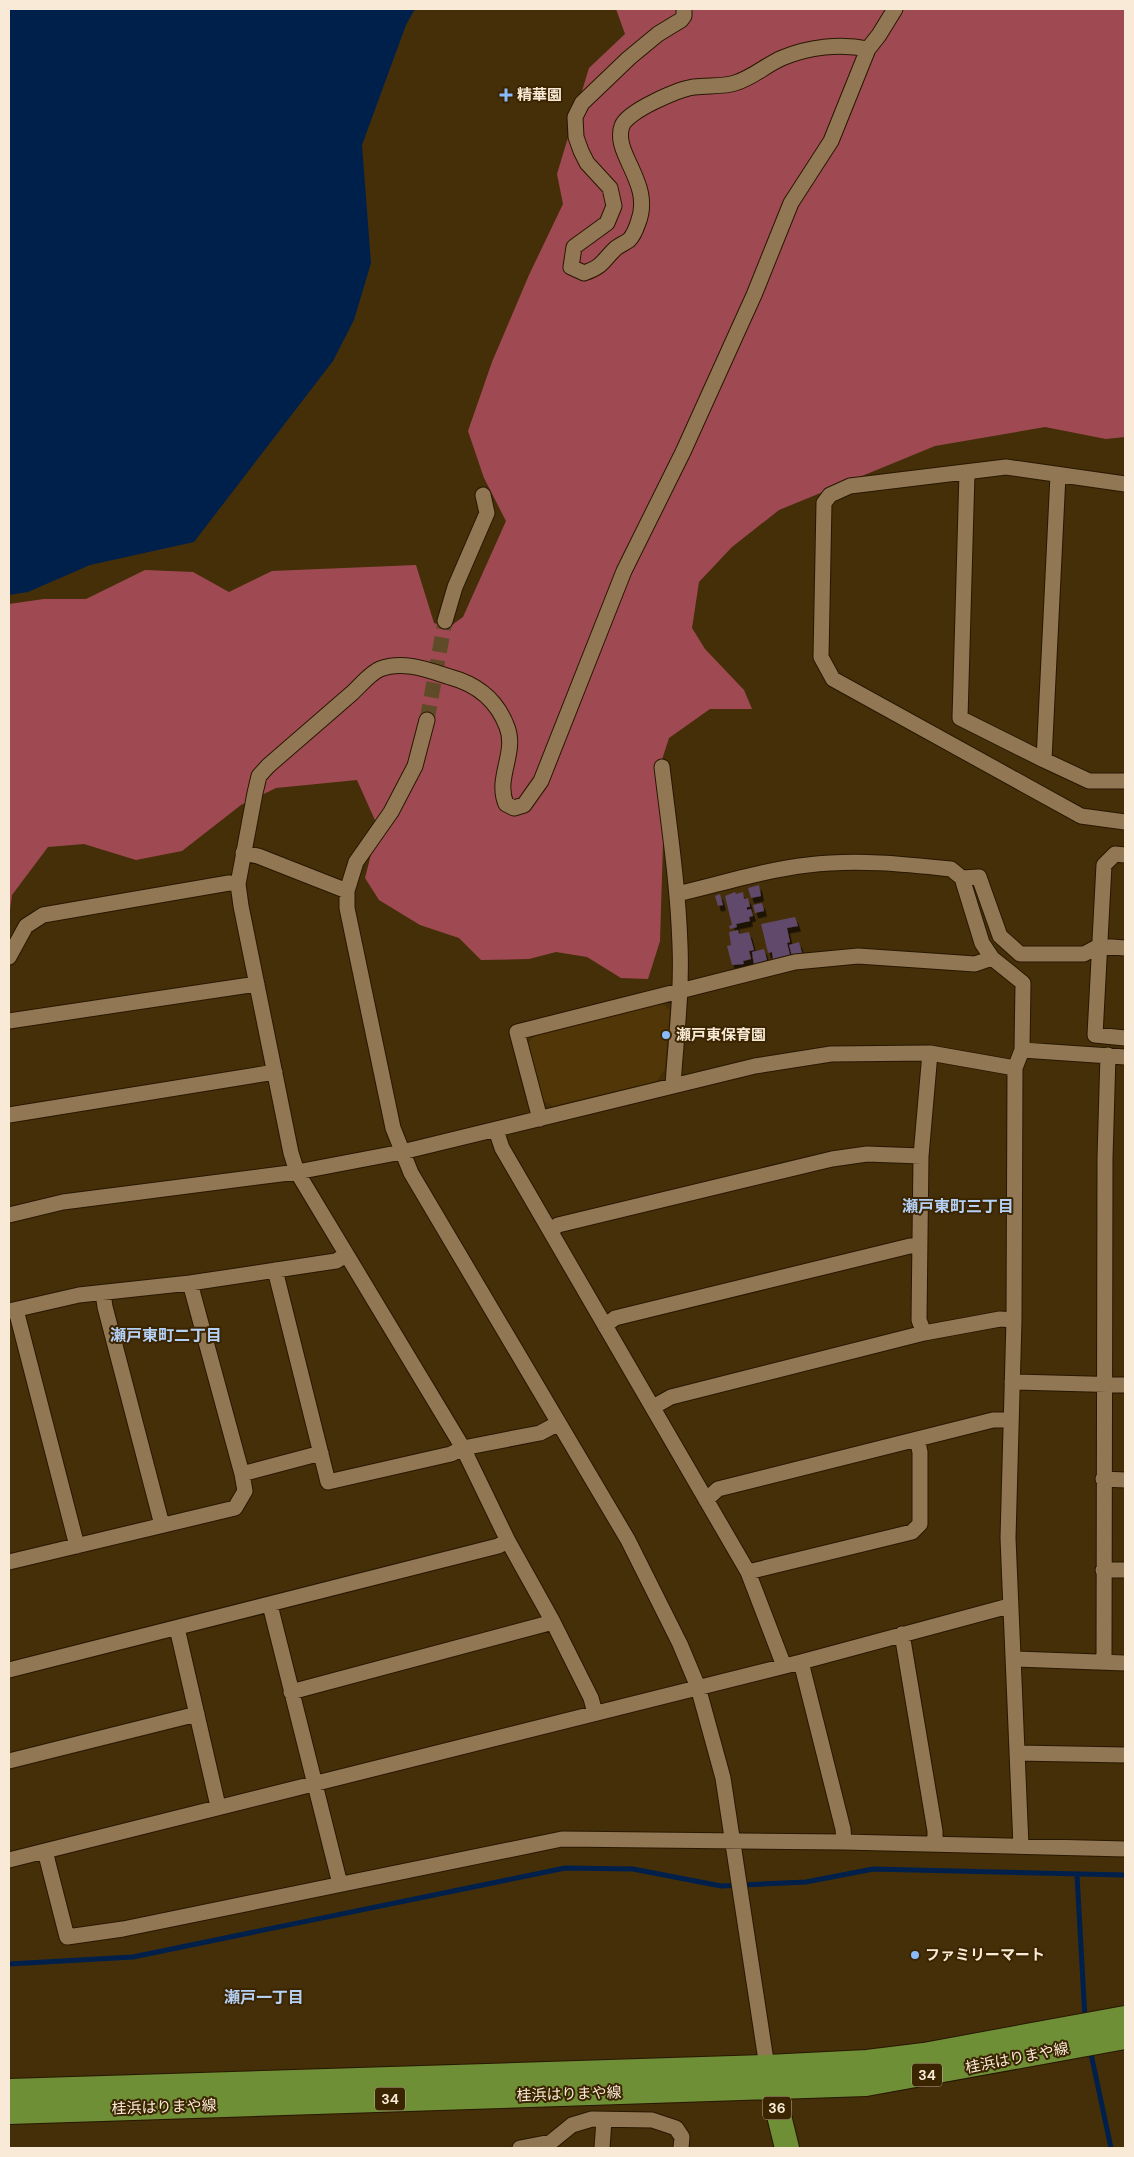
<svg xmlns="http://www.w3.org/2000/svg" width="1134" height="2157" viewBox="0 0 1134 2157" font-family="'DM Sans','Noto Sans JP',sans-serif">
	<style>
		.built { fill: #513607 }
		.forest { fill: #9f4a53 }
		.water { fill: #00204c }
		.lines { fill: none; stroke-linecap: round; stroke-linejoin: round }
		.stream { stroke: #00204c; stroke-width: 5 }
		.building { fill: #60496a; filter: url(#shadow) }
		.street-tunnel { stroke: #604b28; stroke-width: 15; stroke-dasharray: 15 8; stroke-linecap: butt }
		.street-casing { stroke: #281700; stroke-width: 17 }
		.primary-casing { stroke: #281700; stroke-width: 26 }
		.street { stroke: #917753; stroke-width: 15 }
		.primary { stroke: #6e8f36; stroke-width: 24 }
		.poi-dot { fill: #88bafc; stroke: #3b2400; stroke-width: 2 }
		.labels { text-anchor: middle; dominant-baseline: central; stroke-width: 4; stroke-linejoin: round; paint-order: stroke }
		.shield { fill: #3b2400; stroke: #bfaf96; stroke-width: 1 }
		.shield-label { font-size: 14px; font-weight: bold; fill: #f8ead6 }
		.poi-label { font-size: 15px; font-weight: bold; fill: #f8ead6; stroke: #3b2400; text-anchor: start }
		.street-label { font-size: 15px; fill: #f8ead6; stroke: #3b2400 }
		.neighbourhood-label { font-size: 16px; font-weight: bold; fill: #b5d1f6; stroke: #3b2400 }
	</style>
	<defs>
		<filter id="shadow"><feDropShadow dx="3" dy="5.5" stdDeviation="0" flood-color="#0009"/></filter>
	</defs>
	<rect width="100%" height="100%" fill="#452f09"/>
	<path class="built" d="M 660,1002 L 670,1010 L 665,1069 L 657,1081 L 553,1106 L 540,1099 L 527,1046 L 535,1034 Z"/>
	<path class="forest" d="M 616,9 L 1125,9 L 1125,437 L 1106,439 L 1045,427 L 935,446 L 779,510 L 732,547 L 699,582 L 692,628 L 705,649 L 744,690 L 752,709 L 710,709 L 669,738 L 656,778 L 664,810 L 660,941 L 648,979 L 621,978 L 587,957 L 556,952 L 529,959 L 481,960 L 459,938 L 420,925 L 379,900 L 365,878 L 378,827 L 357,780 L 276,788 L 241,805 L 182,851 L 136,860 L 84,844 L 48,847 L 12,895 L 9,917 L 9,604 L 44,599 L 86,599 L 145,570 L 193,572 L 229,592 L 272,571 L 416,565 L 434,623 L 449,627 L 463,617 L 506,521 L 484,478 L 468,431 L 492,362 L 529,275 L 563,204 L 557,174 L 589,68 L 625,34 Z"/>
	<path class="water" d="M 9,9 L 415,9 L 406,25 L 362,145 L 371,263 L 354,320 L 333,361 L 194,542 L 90,565 L 28,592 L 9,595 Z"/>
	<g class="lines">
		<path class="stream" d="M 1077,1875 L 1085,2019
			M 9,1964 L 133,1957 L 565,1868 L 633,1869 L 721,1886 L 806,1882 L 873,1869 L 1125,1875
			M 1090,2049 L 1111,2148"/>
	</g>
	<path class="building" d="M 759,885 L 761,896 L 751,898 L 748,888 Z
		M 735,892 L 736,894 L 743,892 L 744,899 L 748,898 L 750,907 L 747,907 L 747,910 L 751,909 L 753,916 L 749,917 L 750,921 L 736,924 L 737,927 L 730,929 L 729,926 L 732,925 L 725,896 Z
		M 720,894 L 723,905 L 718,906 L 715,896 Z
		M 762,903 L 764,911 L 755,913 L 753,905 Z
		M 795,917 L 798,926 L 787,928 L 790,942 L 787,943 L 790,955 L 773,959 L 772,952 L 768,953 L 761,924 Z
		M 738,930 L 739,934 L 749,932 L 754,950 L 749,951 L 751,959 L 743,961 L 744,964 L 732,965 L 727,946 L 731,945 L 729,932 Z
		M 799,942 L 802,953 L 792,956 L 789,945 Z
		M 764,949 L 767,960 L 754,964 L 752,952 Z"/>
	<g class="lines">
		<path class="street-tunnel" d="M 427,720 L 445,621"/>
		<g class="street-casing">
			<path id="street" d="M 684,9 L 684,16 L 681,20 L 658,34 L 629,58 L 582,103 L 575,117 L 576,137 L 581,151 L 587,163 L 610,188 L 614,206 L 607,223 L 574,247 L 571,267 L 584,273 C 604,266 602,261 616,248 C 620,245 625,243 629,240 C 633,236 636,229 638,223 C 654,183 612,154 622,126 C 627,111 679,89 694,87 C 708,85 722,87 735,83 C 752,78 766,65 782,58 C 808,47 840,43 868,49
				M 967,473 L 960,718 L 1044,760
				M 1058,475 L 1044,760 L 1089,781 L 1125,781
				M 1125,484 L 1006,467 L 850,486 L 830,495 L 824,503 L 821,657 L 833,679 L 1081,816 L 1125,822
				M 445,621 L 455,587 L 487,513 L 483,495
				M 427,720 L 415,766 L 391,812 L 356,862 L 347,891 L 347,908 L 393,1128 L 411,1173 L 628,1540 L 680,1644 L 698,1687 L 723,1778 L 767,2067
				M 662,767 C 669,826 678,885 680,945 C 682,992 676,1039 673,1085
				M 243,853 L 258,856 L 347,891
				M 1125,855 L 1115,854 L 1104,865 L 1095,1035 L 1125,1038
				M 962,878 L 982,943 L 992,958 L 1023,983 L 1022,1050 L 1015,1068 L 1014,1320 L 1008,1538 L 1021,1846
				M 677,894 C 720,884 764,870 808,865 C 855,859 904,864 951,869 L 962,878 L 979,877 L 1000,936 L 1020,954 L 1084,954 L 1099,946 L 1125,948
				M 9,957 L 26,926 L 43,915 L 229,883 L 238,884
				M 9,1021 L 257,984
				M 1022,1050 L 1125,1057
				M 9,1115 L 275,1072
				M 540,1119 L 517,1032 L 795,962 L 858,956 L 975,964 L 992,958
				M 496,1130 L 502,1148 L 748,1572 L 784,1666
				M 9,1215 L 63,1202 L 297,1172 L 402,1152 L 755,1066 L 831,1054 L 930,1053 L 1015,1068
				M 550,1231 L 558,1225 L 832,1159 L 867,1154 L 921,1156
				M 275,1270 L 328,1482 L 451,1454 L 463,1448 L 540,1433 L 557,1424
				M 103,1293 L 105,1307 L 162,1525
				M 16,1310 L 77,1546
				M 9,1311 L 79,1295 L 190,1283 L 336,1261 L 346,1255
				M 605,1326 L 615,1318 L 910,1246 L 920,1246
				M 924,1333 L 919,1320 L 921,1156 L 930,1053
				M 1012,1382 L 1125,1385
				M 653,1407 L 671,1397 L 924,1333 L 1000,1319 L 1014,1320
				M 242,1474 L 321,1453
				M 1103,1479 L 1125,1480
				M 706,1500 L 718,1489 L 993,1420 L 1011,1420
				M 9,1562 L 235,1508 L 245,1491 L 242,1474 L 190,1283
				M 1103,1570 L 1125,1570
				M 748,1572 L 912,1532 L 920,1524 L 920,1452 L 917,1439
				M 270,1605 L 340,1884
				M 177,1628 L 218,1806
				M 902,1634 L 935,1831 L 935,1844
				M 1013,1659 L 1125,1663
				M 801,1662 L 843,1829 L 844,1842
				M 1104,1662 L 1105,1158 L 1108,1055
				M 9,1670 L 498,1546 L 508,1541
				M 291,1692 L 553,1622
				M 595,1713 L 591,1698 L 553,1622 L 508,1541 L 463,1448 L 297,1172 L 291,1153 L 241,906 L 238,884 L 255,793 L 259,776 L 268,766 C 296,742 323,718 351,694 C 359,687 370,673 380,669 C 403,660 428,670 450,677 C 476,684 497,700 507,727 C 517,753 495,778 506,804 L 514,808 L 524,805 L 541,781 L 624,571 L 683,452 L 754,295 L 791,203 L 831,141 L 868,49 L 879,35 L 895,9
				M 1017,1753 L 1125,1755
				M 9,1761 L 197,1714
				M 45,1851 L 67,1937 L 123,1929 L 562,1839 L 844,1842 L 1125,1849
				M 9,1860 L 801,1662 L 1009,1606
				M 520,2148 L 551,2142 L 572,2125 L 592,2119 L 652,2120 L 676,2128 L 682,2137 L 681,2148
				M 602,2148 L 604,2120"/>
		</g>
		<g class="primary-casing">
			<path id="primary" d="M 768,2071 L 787,2148
				M 9,2091 L 767,2067 L 867,2062 L 924,2055 L 1125,2018
				M 9,2112 L 866,2084 L 1125,2037"/>
		</g>
		<use href="#street" class="street"/>
		<use href="#primary" class="primary"/>
	</g>
	<g class="poi-dot">
		<path d="M503.5 87.5h5v5h5v5h-5v5h-5v-5h-5v-5h5z"/>
		<circle cx="666" cy="1035" r="5"/>
		<circle cx="915" cy="1955" r="5"/>
	</g>
	<g class="labels">
		<g class="shield">
			<rect x="912" y="2063.5" width="30" height="23" rx="4"/>
			<rect x="375" y="2087.5" width="30" height="23" rx="4"/>
			<rect x="763" y="2096.5" width="28" height="23" rx="4"/>
		</g>
		<g class="shield-label">
			<text x="927" y="2075">34</text>
			<text x="390" y="2099">34</text>
			<text x="777" y="2108">36</text>
		</g>
		<g class="poi-label">
			<text x="517" y="95">精華園</text>
			<text x="676" y="1035">瀬戸東保育園</text>
			<text x="925" y="1955">ファミリーマート</text>
		</g>
		<g class="street-label">
			<text transform="translate(1017 2058) rotate(-11)">桂浜はりまや線</text>
			<text transform="translate(569 2094) rotate(-2)">桂浜はりまや線</text>
			<text transform="translate(164 2107) rotate(-2)">桂浜はりまや線</text>
		</g>
		<g class="neighbourhood-label">
			<text x="958" y="1206">瀬戸東町三丁目</text>
			<text x="166" y="1335">瀬戸東町二丁目</text>
			<text x="264" y="1997">瀬戸一丁目</text>
		</g>
	</g>
	<rect width="1134" height="2157" fill="none" stroke="#f8ead6" stroke-width="20"/>
</svg>
